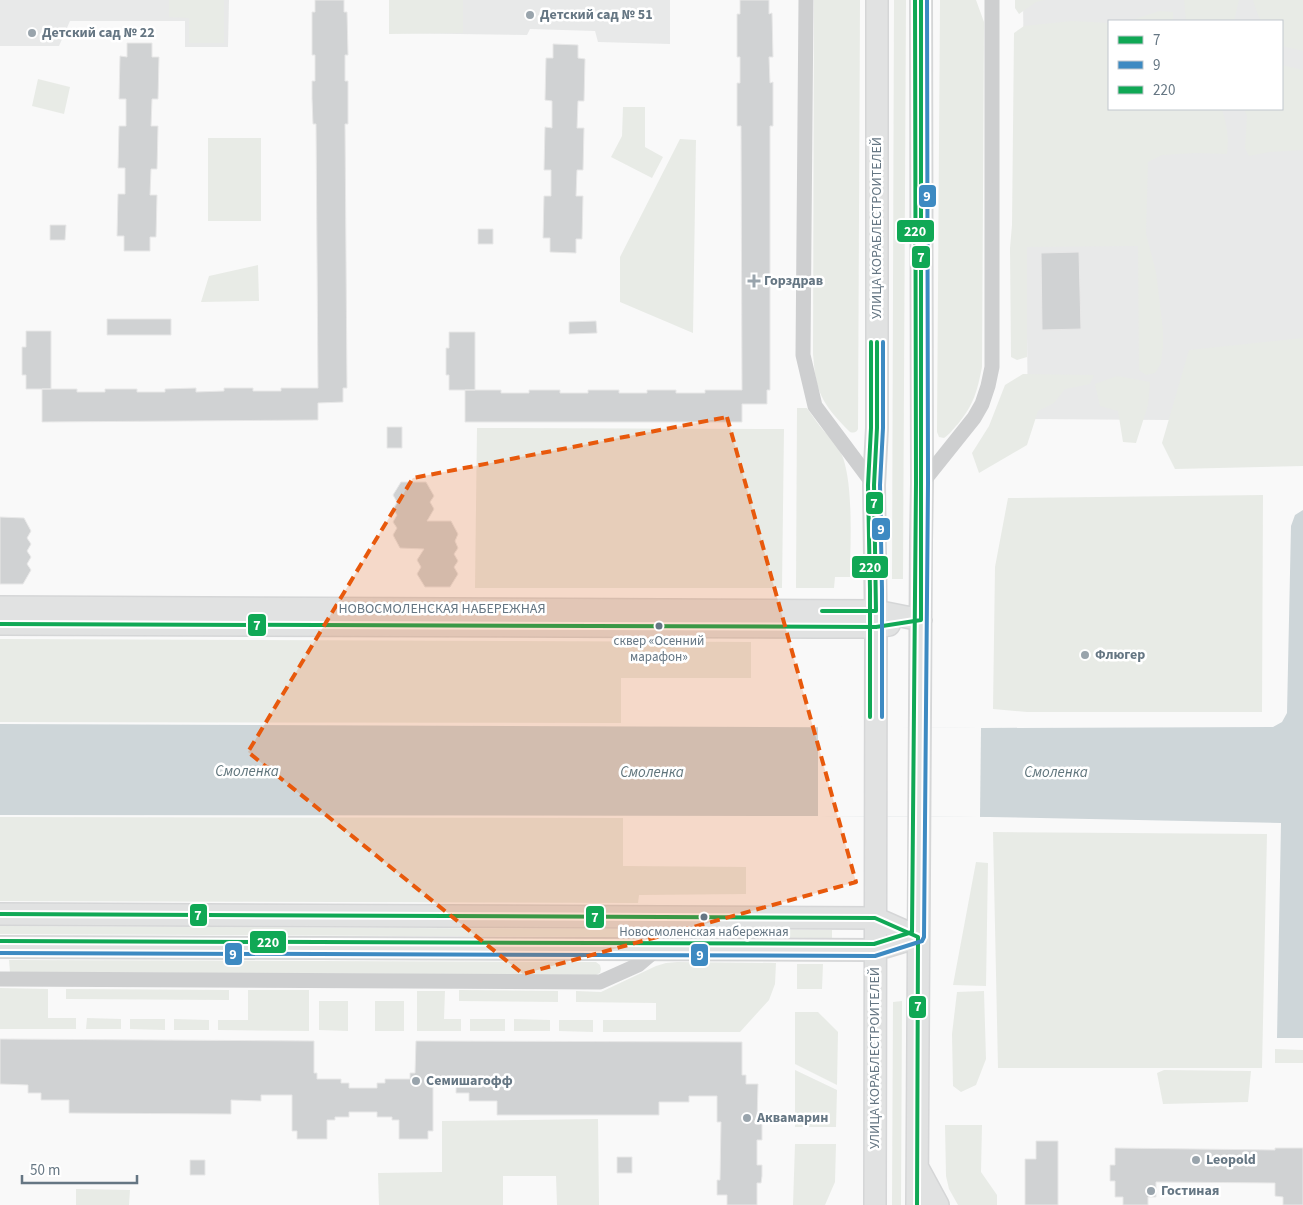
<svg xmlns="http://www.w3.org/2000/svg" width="1303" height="1205" viewBox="0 0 1303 1205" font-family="'Source Sans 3',sans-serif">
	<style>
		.built { fill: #e8e9e9; fill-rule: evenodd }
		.green { fill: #e8ebe6 }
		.water { fill: #ced6d9 }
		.pier { fill: #f9f9f9 }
		.building { fill: #d0d2d3; stroke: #e8e8e8 }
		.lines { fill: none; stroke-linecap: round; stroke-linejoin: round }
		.secondary-casing { stroke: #d5d6d7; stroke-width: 24 }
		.street { stroke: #cecfd0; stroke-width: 15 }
		.secondary { stroke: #e1e2e2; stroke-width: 21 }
		.bus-1-casing { stroke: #fff; stroke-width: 8 }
		.bus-2-casing { stroke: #fff; stroke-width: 8 }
		.bus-3-casing { stroke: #fff; stroke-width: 8 }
		.bus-1 { stroke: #10a855; stroke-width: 4 }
		.bus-2 { stroke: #3d8ac2; stroke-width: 4 }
		.bus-3 { stroke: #10a855; stroke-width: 4 }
		.marked { fill: #e8590c; fill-opacity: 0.2; stroke: #e8590c; stroke-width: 4; stroke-dasharray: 10 6; stroke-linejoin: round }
		.poi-dot { fill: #99a4ac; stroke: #fff; stroke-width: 2 }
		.bus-dot { fill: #657683; stroke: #fff; stroke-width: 2 }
		.labels { text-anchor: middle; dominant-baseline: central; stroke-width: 5; stroke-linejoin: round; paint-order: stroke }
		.bus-label { font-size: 13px; fill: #657683; stroke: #fff }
		.poi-label { font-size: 14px; font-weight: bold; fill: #657683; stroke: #fff; text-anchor: start }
		.street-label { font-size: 14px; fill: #657683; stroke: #fff }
		.water-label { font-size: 15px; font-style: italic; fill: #60757c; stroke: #fff }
		.line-badge { stroke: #fff; stroke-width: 2 }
		.badge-label { font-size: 14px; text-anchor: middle; font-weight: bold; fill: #fff }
	</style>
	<rect width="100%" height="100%" fill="#f9f9f9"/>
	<path class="built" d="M 0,0 L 229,0 L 228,47 L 185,47 L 185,21 L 70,21 L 59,46 L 0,46 Z
		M 390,0 L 670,0 L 670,44 L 598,42 L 595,31 L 530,29 L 527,35 L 390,33 Z
		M 1023,0 L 1303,0 L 1303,421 L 1028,419 ZM 1109,21 L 1282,21 L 1282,109 L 1109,109 Z"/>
	<path class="green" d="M 169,0 L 224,0 L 224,43 L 189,43 L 189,18 L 169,17 Z
		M 389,0 L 463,0 L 463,33 L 389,34 Z
		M 814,0 L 860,0 L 858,429 C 856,433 854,433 850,432 C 834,416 820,401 816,379 C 814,371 814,362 813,354 Z
		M 894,0 L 906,0 L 903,579 L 892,579 Z
		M 940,0 L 976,0 L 984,22 L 982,367 C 977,392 974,404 958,424 C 953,429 950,434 944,438 L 939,437 L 937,432 Z
		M 1015,0 L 1044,0 L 1036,2 L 1019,14 L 1015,8 Z
		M 1184,0 L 1239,0 L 1234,21 L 1186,21 Z
		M 1253,0 L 1303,0 L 1303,51 L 1282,46 L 1282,21 L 1261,21 L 1258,15 Z
		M 1159,11 L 1173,12 L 1173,21 L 1129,21 Z
		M 1072,21 L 1109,23 L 1109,109 L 1222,109 C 1227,127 1229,135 1227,154 L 1196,153 L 1162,155 L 1148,162 L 1146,234 L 1156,272 L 1163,330 L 1163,346 L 1161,363 L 1155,373 L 1146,375 L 1139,370 L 1138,246 L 1027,247 L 1027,357 L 1017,360 L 1011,357 L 1010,248 L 1012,225 L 1014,33 L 1024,26 Z
		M 1282,65 L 1303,70 L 1303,150 L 1270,152 L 1249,156 L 1245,148 L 1247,116 L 1244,109 L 1282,109 Z
		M 38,79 L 70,87 L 64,114 L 32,106 Z
		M 623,107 L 645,107 L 645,147 L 663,157 L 652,178 L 611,157 L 622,136 Z
		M 208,138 L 261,138 L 261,221 L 208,221 Z
		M 680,139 L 696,140 L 693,333 L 620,302 L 620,257 Z
		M 258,265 L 259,301 L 201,302 L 209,276 Z
		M 1303,338 L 1303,466 L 1175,469 L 1162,443 L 1189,350 Z
		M 1023,374 L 1094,375 L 1090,384 L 1065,389 L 1054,403 L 1038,411 L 1027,445 L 979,473 L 972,453 L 989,426 L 1005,385 Z
		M 1117,376 L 1150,382 L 1148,405 L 1136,443 L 1123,442 L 1118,411 L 1100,406 L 1095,384 Z
		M 797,408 L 807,408 C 812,415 817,423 823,430 C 828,435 834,441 838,447 C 855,474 850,544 850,577 L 835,577 L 834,588 L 796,588 Z
		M 477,428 L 784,429 L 782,588 L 475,588 Z
		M 1263,495 L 1262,712 L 1027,712 L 993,709 L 995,567 L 1008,498 Z
		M 0,639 L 751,642 L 751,678 L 621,678 L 621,723 L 0,722 Z
		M 0,817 L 623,818 L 623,866 L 746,867 L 746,894 L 639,895 L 638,903 L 0,901 Z
		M 993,832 L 1267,834 L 1262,1068 L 998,1068 Z
		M 976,862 L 988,863 L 986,986 L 953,985 Z
		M 0,926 L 832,930 L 832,938 L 0,934 Z
		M 9,960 L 596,962 L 600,965 L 601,969 L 600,973 L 596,975 L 10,972 Z
		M 677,962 L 776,963 L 775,984 L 769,1000 L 740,1032 L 603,1032 L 603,1020 L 656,1020 L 656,1003 L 576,1002 L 576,991 L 601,992 L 656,966 L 666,963 Z
		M 797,964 L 823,964 L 822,989 L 797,989 Z
		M 0,988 L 48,989 L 48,1018 L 76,1018 L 76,1029 L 0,1029 Z
		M 66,989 L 229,990 L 229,1000 L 66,999 Z
		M 248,990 L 309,990 L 309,1031 L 218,1030 L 218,1020 L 248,1020 Z
		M 459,990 L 558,991 L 558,1002 L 459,1001 Z
		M 417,991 L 445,991 L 444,1019 L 461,1019 L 461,1031 L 417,1031 Z
		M 984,991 L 986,1059 L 976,1085 L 961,1092 L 953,1086 L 952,1034 L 957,992 Z
		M 319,1001 L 348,1001 L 348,1031 L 319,1030 Z
		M 375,1001 L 404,1001 L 404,1031 L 375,1031 Z
		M 902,1001 L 901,1205 L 892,1205 L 893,1002 Z
		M 795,1012 L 818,1012 L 838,1032 L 837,1085 L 795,1064 Z
		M 87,1018 L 121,1019 L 121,1029 L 86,1029 Z
		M 130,1019 L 165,1019 L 165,1030 L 130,1029 Z
		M 174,1019 L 209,1020 L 209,1030 L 174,1030 Z
		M 470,1019 L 505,1019 L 505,1031 L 470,1031 Z
		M 514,1019 L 550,1020 L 550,1031 L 514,1031 Z
		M 559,1020 L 593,1020 L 593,1032 L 559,1031 Z
		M 1275,1049 L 1303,1050 L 1303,1063 L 1275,1063 Z
		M 795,1070 L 837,1090 L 836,1127 L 795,1127 Z
		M 1164,1070 L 1251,1071 L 1248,1102 L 1163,1104 L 1157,1073 Z
		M 598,1119 L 599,1205 L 557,1205 L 556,1176 L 503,1176 L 503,1205 L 379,1205 L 378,1173 L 442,1172 L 442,1121 Z
		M 945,1125 L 982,1125 L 981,1172 L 997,1195 L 997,1205 L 958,1205 L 949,1189 L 946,1176 Z
		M 795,1144 L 836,1144 L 835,1182 L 825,1205 L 793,1205 Z
		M 76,1189 L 130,1190 L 129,1205 L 76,1205 Z"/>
	<path class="water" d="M 1303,510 L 1303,1038 L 1277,1038 L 1281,823 L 989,817 L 818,816 L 0,815 L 0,724 L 981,728 L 1273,727 L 1282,722 L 1287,713 L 1291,526 L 1295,515 Z"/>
	<path class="pier" d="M 818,726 L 981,728 L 980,817 L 818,816 Z"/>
	<path class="building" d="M 315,0 L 344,0 L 344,12 L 347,12 L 348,55 L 345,55 L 345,81 L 348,81 L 348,124 L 345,124 L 347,388 L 343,388 L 343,402 L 318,403 L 318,420 L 42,422 L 42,389 L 77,389 L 77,392 L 105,392 L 105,389 L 137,389 L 137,392 L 165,392 L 165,389 L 196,388 L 196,392 L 224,391 L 224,388 L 253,388 L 253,391 L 281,391 L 281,388 L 318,388 L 316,124 L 313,124 L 312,98 L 312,81 L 315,81 L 315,55 L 312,55 L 312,12 L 315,12 Z
		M 740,0 L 769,0 L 769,14 L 772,13 L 773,57 L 769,57 L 770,83 L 773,82 L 773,126 L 770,126 L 770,390 L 767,390 L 767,404 L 742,404 L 742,422 L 465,422 L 465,390 L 501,390 L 501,393 L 529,393 L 529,390 L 560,390 L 560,393 L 588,393 L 588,390 L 619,390 L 619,393 L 647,393 L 647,390 L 676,390 L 676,393 L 705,393 L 705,390 L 742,390 L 741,126 L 737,126 L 737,83 L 740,83 L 740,57 L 737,57 L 737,14 L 740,14 Z
		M 127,43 L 152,43 L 152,57 L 159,57 L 158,99 L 152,99 L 151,126 L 158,126 L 157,169 L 151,169 L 150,195 L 157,195 L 156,237 L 150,237 L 150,251 L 124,251 L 124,236 L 117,236 L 118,194 L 125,194 L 125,168 L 118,168 L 119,126 L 126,126 L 126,99 L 119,99 L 120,56 L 127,57 Z
		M 553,44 L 578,45 L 578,58 L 585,59 L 584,101 L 578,101 L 577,128 L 584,128 L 583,170 L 577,170 L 576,196 L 583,196 L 582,239 L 576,239 L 576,253 L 550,252 L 550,238 L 543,238 L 544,196 L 551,196 L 551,170 L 544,170 L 545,127 L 552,128 L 552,101 L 545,100 L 546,58 L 553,58 Z
		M 50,225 L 66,225 L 65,240 L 50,240 Z
		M 478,229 L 493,229 L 493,244 L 478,244 Z
		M 1079,252 L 1081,329 L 1042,330 L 1041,253 Z
		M 107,319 L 171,319 L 171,335 L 107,335 Z
		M 596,321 L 597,333 L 569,334 L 569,322 Z
		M 26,331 L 51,331 L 51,389 L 26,389 L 26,375 L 22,375 L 22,347 L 26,347 Z
		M 449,332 L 475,332 L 475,390 L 449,390 L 449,375 L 446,375 L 446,348 L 449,348 Z
		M 387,427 L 402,427 L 402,448 L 387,448 Z
		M 401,482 L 426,482 L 434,496 L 430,502 L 434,509 L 427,521 L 451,521 L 458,534 L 455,541 L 458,548 L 454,554 L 458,561 L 454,567 L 458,574 L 450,587 L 425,587 L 417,574 L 421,567 L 417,560 L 424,549 L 400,548 L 393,535 L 397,528 L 393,522 L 397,515 L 393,509 L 397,502 L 393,495 Z
		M 0,517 L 24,518 L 31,531 L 27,538 L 31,544 L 27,551 L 31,557 L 27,564 L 31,570 L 23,584 L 0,584 Z
		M 0,1039 L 314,1041 L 314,1073 L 317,1073 L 317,1079 L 341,1079 L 341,1083 L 349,1083 L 349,1088 L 377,1088 L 377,1083 L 385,1083 L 385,1079 L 410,1079 L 410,1073 L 415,1073 L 416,1041 L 742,1042 L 742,1075 L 746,1075 L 746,1084 L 758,1084 L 757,1121 L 762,1121 L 762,1140 L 757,1140 L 757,1165 L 762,1165 L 762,1176 L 761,1183 L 757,1183 L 757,1205 L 727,1205 L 727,1195 L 717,1195 L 717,1180 L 720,1180 L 721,1122 L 717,1122 L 717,1096 L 689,1096 L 689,1102 L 659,1102 L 659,1115 L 497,1115 L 497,1101 L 469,1101 L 469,1093 L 456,1093 L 456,1086 L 433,1086 L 433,1131 L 428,1131 L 428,1139 L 399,1139 L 399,1120 L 392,1120 L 392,1117 L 377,1117 L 377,1112 L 349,1112 L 349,1117 L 335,1117 L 335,1120 L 327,1120 L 327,1139 L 297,1139 L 297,1131 L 292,1131 L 292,1095 L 261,1095 L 261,1101 L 231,1100 L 231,1114 L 69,1113 L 69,1100 L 41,1100 L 41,1093 L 28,1093 L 28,1085 L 0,1084 Z
		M 1036,1141 L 1058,1141 L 1058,1205 L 1025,1205 L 1025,1159 L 1036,1159 Z
		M 1115,1148 L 1275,1150 L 1275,1148 L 1303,1148 L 1303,1205 L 1283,1205 L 1283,1197 L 1275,1196 L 1275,1183 L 1156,1182 L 1156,1197 L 1148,1197 L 1148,1205 L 1123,1205 L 1123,1197 L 1115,1197 L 1115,1181 L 1110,1181 L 1110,1165 L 1115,1165 Z
		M 617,1157 L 632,1157 L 632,1173 L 617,1173 Z
		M 190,1160 L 205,1160 L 205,1175 L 190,1175 Z"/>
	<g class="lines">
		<g class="secondary-casing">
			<path id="secondary" d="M 0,607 L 876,611 L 921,620
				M 0,624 L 819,627 L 876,627 L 889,625
				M 0,914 L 875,918 L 918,937
				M 0,947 L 875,950 L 918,937
				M 919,1170 L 938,1205
				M 875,1205 L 876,627 L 874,485 L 877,428 L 877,0
				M 917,1205 L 921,541 L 922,483 L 921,0"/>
		</g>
		<path class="street" d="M 806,0 L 803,355 L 815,406 L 874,485
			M 922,483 L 974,418 L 982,404 L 988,386 L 992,367 L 992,0
			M 0,979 L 600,982 L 638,965 L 657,949"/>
		<use href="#secondary" class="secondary"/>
		<g class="bus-1-casing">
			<path id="bus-1" d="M 822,611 L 876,611 L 874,485 L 877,428 L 877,342
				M 0,624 L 876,627 L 921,620 L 921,0
				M 0,914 L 875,918 L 918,937 L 917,1205"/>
		</g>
		<g class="bus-2-casing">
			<path id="bus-2" d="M 882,717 L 882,590 L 880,485 L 883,428 L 883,342
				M 0,953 L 875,956 L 922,941 L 924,937 L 928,483 L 927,0"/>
		</g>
		<g class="bus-3-casing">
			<path id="bus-3" d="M 870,717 L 870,590 L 868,485 L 871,428 L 871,342
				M 0,941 L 874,944 L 912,932 L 916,483 L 915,0"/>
		</g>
		<use href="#bus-1" class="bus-1"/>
		<use href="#bus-2" class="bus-2"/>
		<use href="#bus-3" class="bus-3"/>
	</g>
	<path class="marked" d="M 727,417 L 856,882 L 523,974 L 248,752 L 413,478 Z"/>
	<g class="poi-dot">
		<circle cx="530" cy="15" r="5"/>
		<circle cx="32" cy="33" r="5"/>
		<path d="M751.5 273.5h5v5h5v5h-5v5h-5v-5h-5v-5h5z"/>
		<circle cx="1085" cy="655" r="5"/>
		<circle cx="416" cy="1081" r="5"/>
		<circle cx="747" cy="1118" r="5"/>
		<circle cx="1196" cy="1160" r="5"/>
		<circle cx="1151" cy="1191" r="5"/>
	</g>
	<g class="bus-dot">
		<circle cx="659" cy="626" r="4.5"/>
		<circle cx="704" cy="917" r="4.5"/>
	</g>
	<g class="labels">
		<g class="bus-label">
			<text x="659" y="641">сквер «Осенний<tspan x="659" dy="16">марафон»</tspan></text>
			<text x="704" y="932">Новосмоленская набережная</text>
		</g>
		<g class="poi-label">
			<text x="540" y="15">Детский сад № 51</text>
			<text x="42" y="33">Детский сад № 22</text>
			<text x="764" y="281">Горздрав</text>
			<text x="1095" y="655">Флюгер</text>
			<text x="426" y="1081">Семишагофф</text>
			<text x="757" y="1118">Аквамарин</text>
			<text x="1206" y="1160">Leopold</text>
			<text x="1161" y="1191">Гостиная</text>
		</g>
		<g class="street-label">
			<text transform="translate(877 228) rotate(-90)">УЛИЦА КОРАБЛЕСТРОИТЕЛЕЙ</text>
			<text x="442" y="609">НОВОСМОЛЕНСКАЯ НАБЕРЕЖНАЯ</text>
			<text transform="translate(875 1058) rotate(-90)">УЛИЦА КОРАБЛЕСТРОИТЕЛЕЙ</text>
		</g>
		<g class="water-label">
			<text x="247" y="771">Смоленка</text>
			<text x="652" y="772">Смоленка</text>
			<text x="1056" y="772">Смоленка</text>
		</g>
	</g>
	<g class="line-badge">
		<rect x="918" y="184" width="19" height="24" rx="5" fill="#3d8ac2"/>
		<rect x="896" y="219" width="39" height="24" rx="5" fill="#10a855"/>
		<rect x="911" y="245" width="20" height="24" rx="5" fill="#10a855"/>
		<rect x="865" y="491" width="19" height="24" rx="5" fill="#10a855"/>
		<rect x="871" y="517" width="20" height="24" rx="5" fill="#3d8ac2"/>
		<rect x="851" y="555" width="38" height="24" rx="5" fill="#10a855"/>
		<rect x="247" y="613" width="20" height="24" rx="5" fill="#10a855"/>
		<rect x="189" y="903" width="19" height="24" rx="5" fill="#10a855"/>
		<rect x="585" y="905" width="20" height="24" rx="5" fill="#10a855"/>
		<rect x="249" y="930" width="38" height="24" rx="5" fill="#10a855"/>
		<rect x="224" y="942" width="19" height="24" rx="5" fill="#3d8ac2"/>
		<rect x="690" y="943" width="19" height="24" rx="5" fill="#3d8ac2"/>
		<rect x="908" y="995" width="19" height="24" rx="5" fill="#10a855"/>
	</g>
	<g class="badge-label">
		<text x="927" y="201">9</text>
		<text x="915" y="236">220</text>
		<text x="921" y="262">7</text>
		<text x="874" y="508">7</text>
		<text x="881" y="534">9</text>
		<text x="870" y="572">220</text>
		<text x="257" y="630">7</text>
		<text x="198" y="920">7</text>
		<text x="595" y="922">7</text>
		<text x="268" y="947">220</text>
		<text x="233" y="959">9</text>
		<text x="700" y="960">9</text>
		<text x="918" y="1011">7</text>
	</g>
	<rect x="1108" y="20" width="175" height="90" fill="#ffffff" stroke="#c1c8cd"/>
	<rect x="1118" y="36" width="25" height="8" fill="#10a855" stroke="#c1c8cd"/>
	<text x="1153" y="45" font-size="15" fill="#657683">7</text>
	<rect x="1118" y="61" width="25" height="8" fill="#3d8ac2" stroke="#c1c8cd"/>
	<text x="1153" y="70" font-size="15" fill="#657683">9</text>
	<rect x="1118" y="86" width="25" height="8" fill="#10a855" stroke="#c1c8cd"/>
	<text x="1153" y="95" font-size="15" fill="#657683">220</text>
	<path d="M22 1175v8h115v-8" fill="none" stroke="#657683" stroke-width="2.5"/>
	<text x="30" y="1175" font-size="15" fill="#657683" stroke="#ffffff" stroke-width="4" paint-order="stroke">50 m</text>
</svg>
